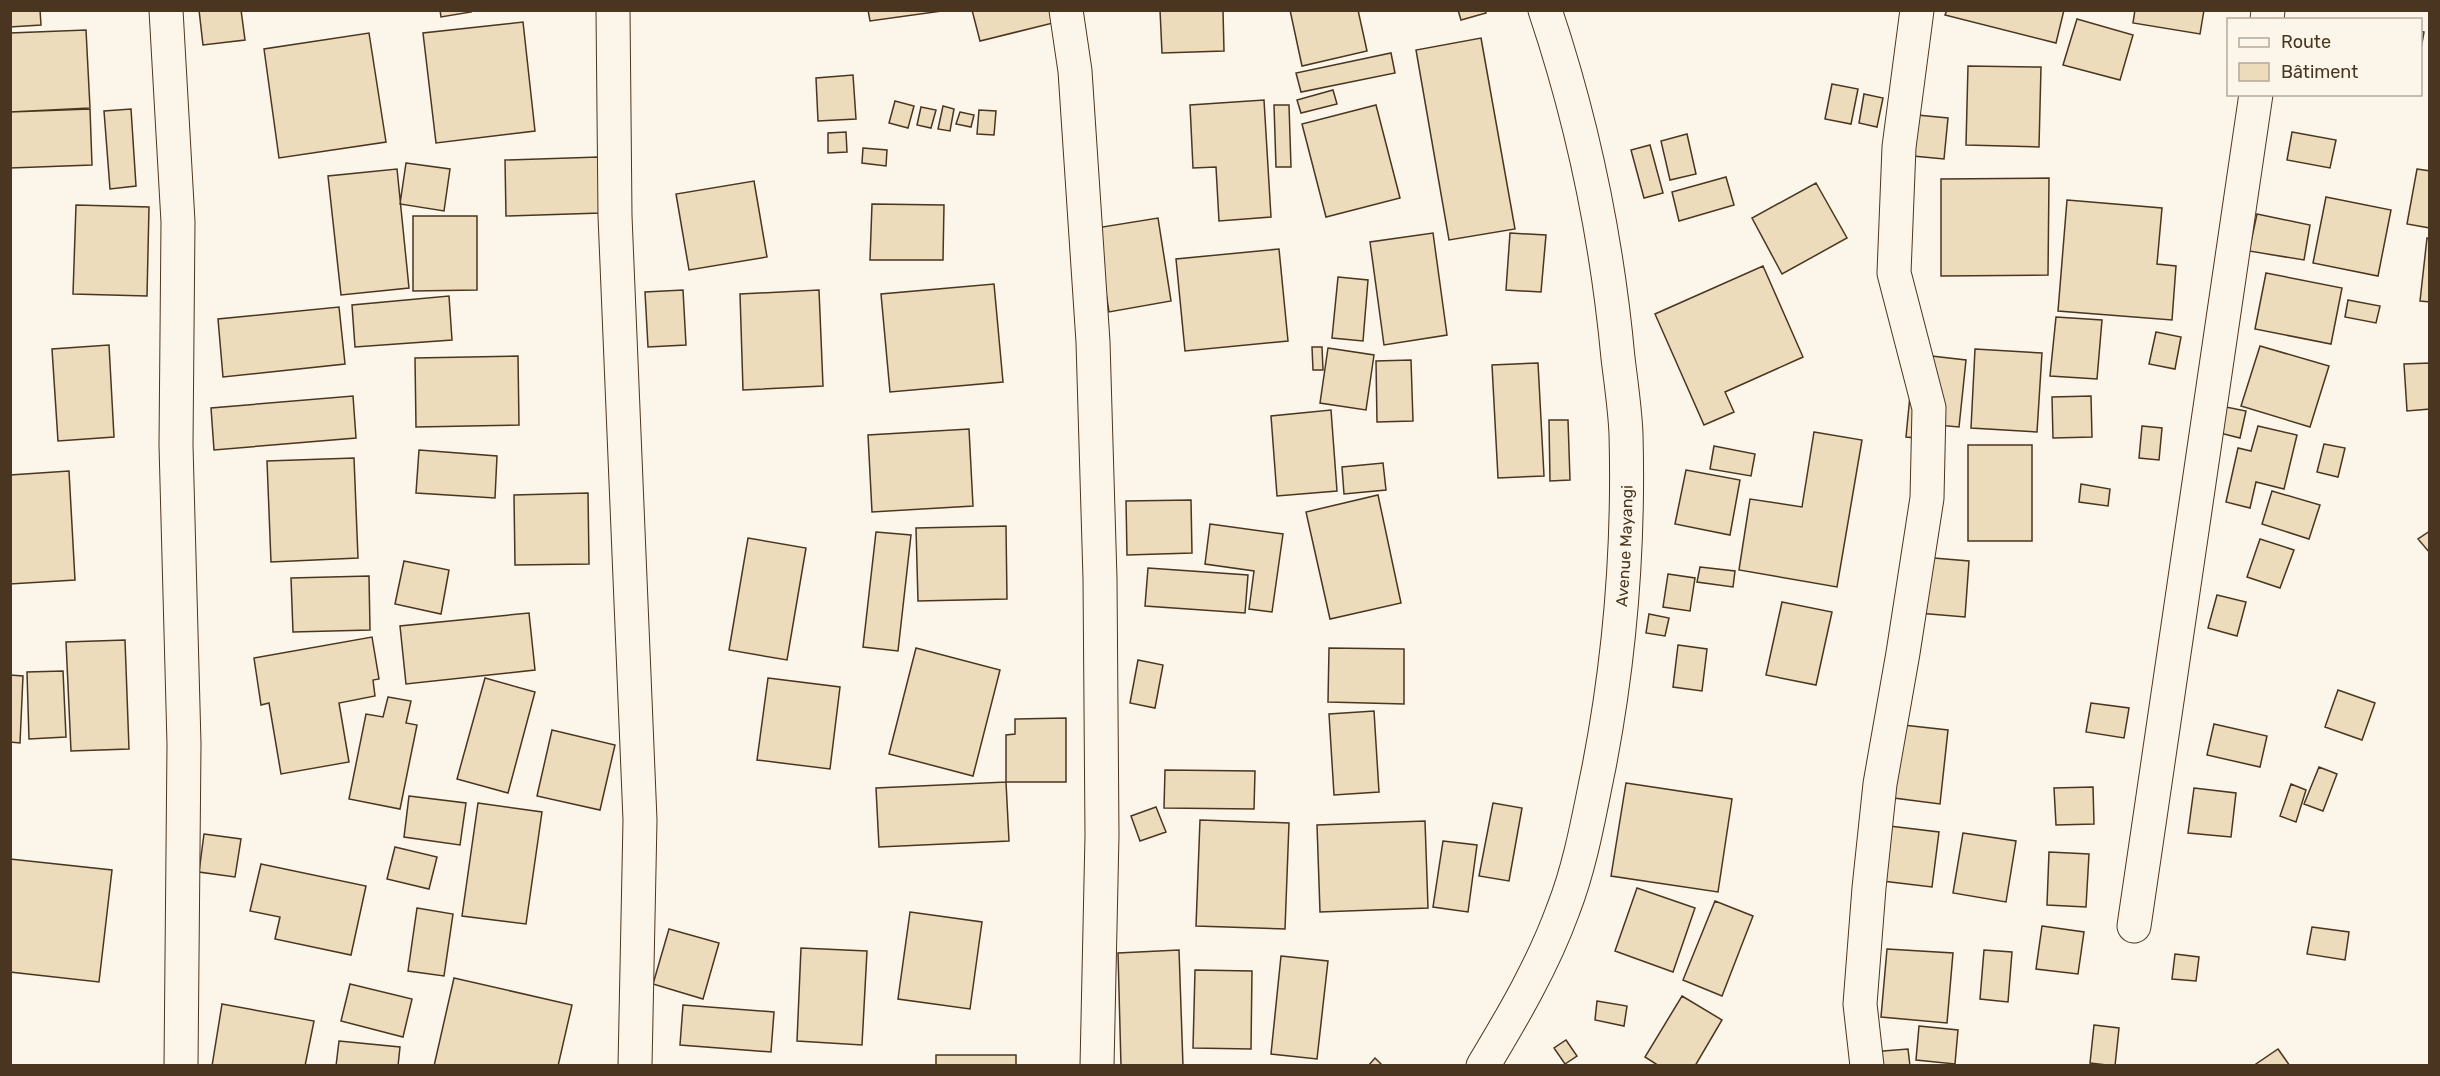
<svg xmlns="http://www.w3.org/2000/svg" width="2440" height="1076" viewBox="0 0 2440 1076" font-family="Rubik,sans-serif">
	<style>
		.building { fill: #ecdcbc; stroke: #4a3520; stroke-width: 1.5 }
		.lines { fill: none; stroke-linecap: round; stroke-linejoin: round }
		.minor-casing { stroke: #4a3520; stroke-width: 35 }
		.tertiary-casing { stroke: #4a3520; stroke-width: 35 }
		.minor { stroke: #fbf6e9; stroke-width: 33 }
		.tertiary { stroke: #fbf6e9; stroke-width: 33 }
		.labels { text-anchor: middle; dominant-baseline: central; stroke-width: 4.5; stroke-linejoin: round; paint-order: stroke }
		.street-label { font-size: 16px; fill: #4a3520; stroke: #fbf6e9 }
	</style>
	<rect width="100%" height="100%" fill="#fbf6e9"/>
	<path class="building" d="M 10,10 L 40,10 L 41,25 L 10,27 Z
		M 199,10 L 241,10 L 245,40 L 203,45 Z
		M 440,10 L 470,10 L 471,12 L 441,17 Z
		M 868,10 L 949,10 L 870,21 Z
		M 972,10 L 1050,10 L 1053,23 L 980,41 Z
		M 1160,10 L 1223,10 L 1224,51 L 1162,53 Z
		M 1290,10 L 1358,10 L 1367,51 L 1302,66 Z
		M 1458,10 L 1485,10 L 1486,13 L 1461,20 Z
		M 1947,10 L 2064,10 L 2056,43 L 1945,15 Z
		M 2135,10 L 2204,10 L 2200,34 L 2133,23 Z
		M 2077,19 L 2133,35 L 2120,80 L 2063,65 Z
		M 523,22 L 535,131 L 436,143 L 423,33 Z
		M 86,30 L 90,108 L 10,112 L 10,33 Z
		M 2420,31 L 2424,32 L 2420,54 Z
		M 369,33 L 386,142 L 279,158 L 264,49 Z
		M 1481,38 L 1515,229 L 1449,240 L 1416,50 Z
		M 1391,53 L 1395,73 L 1301,92 L 1296,73 Z
		M 1968,66 L 2041,67 L 2039,147 L 1966,145 Z
		M 853,75 L 856,119 L 818,121 L 816,78 Z
		M 1832,84 L 1858,89 L 1851,124 L 1825,119 Z
		M 1333,90 L 1337,104 L 1301,113 L 1297,100 Z
		M 1864,94 L 1883,98 L 1877,127 L 1859,123 Z
		M 1264,100 L 1271,217 L 1219,221 L 1216,167 L 1193,168 L 1190,105 Z
		M 895,101 L 914,106 L 908,128 L 889,123 Z
		M 1274,105 L 1289,105 L 1291,167 L 1276,167 Z
		M 1376,105 L 1400,198 L 1326,217 L 1302,124 Z
		M 943,106 L 954,109 L 950,131 L 938,129 Z
		M 921,107 L 936,110 L 931,128 L 917,125 Z
		M 90,109 L 92,165 L 10,168 L 10,112 Z
		M 131,109 L 136,186 L 110,189 L 104,111 Z
		M 979,110 L 996,111 L 994,135 L 977,134 Z
		M 960,112 L 974,115 L 971,127 L 956,124 Z
		M 1917,115 L 1948,118 L 1944,159 L 1913,156 Z
		M 846,132 L 847,152 L 828,153 L 828,133 Z
		M 2292,132 L 2336,140 L 2330,168 L 2287,160 Z
		M 1687,134 L 1696,174 L 1670,180 L 1661,141 Z
		M 1650,145 L 1663,193 L 1644,198 L 1631,150 Z
		M 863,148 L 887,150 L 886,166 L 862,163 Z
		M 599,157 L 601,213 L 506,216 L 505,160 Z
		M 406,163 L 450,169 L 444,211 L 400,204 Z
		M 397,169 L 409,288 L 341,295 L 328,176 Z
		M 2417,169 L 2430,171 L 2430,228 L 2407,224 Z
		M 1726,177 L 1734,205 L 1679,221 L 1672,192 Z
		M 2049,178 L 2048,275 L 1941,276 L 1941,179 Z
		M 754,181 L 767,257 L 689,270 L 676,194 Z
		M 1816,183 L 1847,238 L 1782,274 L 1752,218 Z
		M 2326,197 L 2391,210 L 2378,276 L 2313,263 Z
		M 2067,200 L 2162,208 L 2157,264 L 2176,266 L 2172,320 L 2058,311 Z
		M 872,204 L 944,205 L 943,260 L 870,260 Z
		M 76,205 L 149,207 L 147,296 L 73,294 Z
		M 2257,214 L 2310,225 L 2304,260 L 2249,251 Z
		M 413,216 L 477,216 L 477,290 L 413,291 Z
		M 1158,218 L 1171,301 L 1109,312 L 1096,228 Z
		M 1433,233 L 1447,335 L 1384,345 L 1370,242 Z
		M 1510,233 L 1546,235 L 1541,292 L 1506,290 Z
		M 2427,238 L 2430,239 L 2430,302 L 2420,301 Z
		M 1279,249 L 1288,341 L 1185,351 L 1176,259 Z
		M 1763,266 L 1803,357 L 1725,392 L 1734,412 L 1704,425 L 1655,314 Z
		M 2266,273 L 2342,288 L 2331,344 L 2255,329 Z
		M 1338,277 L 1368,280 L 1363,341 L 1332,338 Z
		M 994,284 L 1003,382 L 890,392 L 881,294 Z
		M 683,290 L 686,345 L 648,347 L 645,292 Z
		M 819,290 L 823,386 L 743,390 L 740,294 Z
		M 449,296 L 452,340 L 355,347 L 352,305 Z
		M 2348,300 L 2380,306 L 2376,323 L 2345,317 Z
		M 339,307 L 345,364 L 223,377 L 218,319 Z
		M 2056,317 L 2102,320 L 2097,379 L 2050,376 Z
		M 2156,332 L 2181,337 L 2175,369 L 2149,364 Z
		M 109,345 L 114,437 L 58,441 L 52,349 Z
		M 2260,346 L 2329,366 L 2310,427 L 2241,406 Z
		M 1312,347 L 1322,347 L 1323,370 L 1313,370 Z
		M 1328,348 L 1374,355 L 1366,410 L 1320,403 Z
		M 1975,349 L 2042,353 L 2037,432 L 1971,428 Z
		M 1914,354 L 1966,360 L 1959,427 L 1937,425 L 1936,440 L 1906,437 Z
		M 518,356 L 519,425 L 416,427 L 415,358 Z
		M 1411,360 L 1413,421 L 1377,422 L 1376,361 Z
		M 1538,363 L 1544,476 L 1498,478 L 1492,365 Z
		M 2430,363 L 2430,409 L 2407,411 L 2404,364 Z
		M 353,396 L 356,438 L 214,450 L 211,408 Z
		M 2091,396 L 2092,437 L 2053,438 L 2052,397 Z
		M 2221,406 L 2246,411 L 2240,438 L 2216,432 Z
		M 1331,410 L 1337,491 L 1277,496 L 1271,416 Z
		M 1549,420 L 1568,420 L 1570,480 L 1550,481 Z
		M 2142,426 L 2162,428 L 2159,460 L 2139,458 Z
		M 2258,426 L 2297,435 L 2284,489 L 2256,482 L 2250,508 L 2226,502 L 2238,448 L 2251,451 Z
		M 969,429 L 973,506 L 872,512 L 868,435 Z
		M 1814,432 L 1862,440 L 1837,587 L 1739,570 L 1750,499 L 1802,507 Z
		M 2324,444 L 2345,448 L 2338,477 L 2317,472 Z
		M 1968,445 L 2032,445 L 2032,541 L 1968,541 Z
		M 1714,446 L 1755,454 L 1751,476 L 1710,469 Z
		M 419,450 L 497,456 L 495,498 L 416,493 Z
		M 354,458 L 358,558 L 271,562 L 267,461 Z
		M 1383,463 L 1386,490 L 1344,494 L 1342,467 Z
		M 1686,470 L 1740,480 L 1730,535 L 1675,524 Z
		M 69,471 L 75,580 L 10,584 L 10,475 Z
		M 2081,484 L 2110,489 L 2108,506 L 2079,502 Z
		M 2272,491 L 2320,505 L 2309,539 L 2262,524 Z
		M 588,493 L 589,564 L 515,565 L 514,495 Z
		M 1378,495 L 1401,603 L 1330,619 L 1306,512 Z
		M 1191,500 L 1192,553 L 1127,555 L 1126,501 Z
		M 1210,524 L 1283,534 L 1272,612 L 1249,609 L 1254,571 L 1205,564 Z
		M 1006,526 L 1007,599 L 918,601 L 916,528 Z
		M 2430,531 L 2430,553 L 2418,539 Z
		M 876,532 L 911,535 L 898,651 L 863,647 Z
		M 748,538 L 806,548 L 787,660 L 729,650 Z
		M 2260,539 L 2294,550 L 2280,588 L 2247,577 Z
		M 1910,556 L 1969,561 L 1965,617 L 1906,612 Z
		M 404,561 L 449,570 L 441,614 L 395,604 Z
		M 1700,567 L 1735,571 L 1733,587 L 1697,582 Z
		M 1148,568 L 1248,575 L 1245,613 L 1145,606 Z
		M 1668,574 L 1695,578 L 1690,611 L 1663,607 Z
		M 369,576 L 370,630 L 293,632 L 291,578 Z
		M 2217,595 L 2246,602 L 2237,636 L 2208,628 Z
		M 1782,602 L 1832,612 L 1816,685 L 1766,675 Z
		M 529,613 L 535,670 L 406,684 L 400,626 Z
		M 1649,614 L 1669,618 L 1665,636 L 1646,633 Z
		M 372,637 L 379,679 L 373,680 L 375,696 L 339,703 L 349,762 L 281,774 L 269,703 L 261,705 L 254,658 Z
		M 125,640 L 129,749 L 71,751 L 66,642 Z
		M 1678,645 L 1707,649 L 1702,691 L 1673,687 Z
		M 916,648 L 1000,670 L 973,776 L 889,754 Z
		M 1329,648 L 1404,649 L 1404,704 L 1328,702 Z
		M 1138,660 L 1163,665 L 1155,708 L 1130,703 Z
		M 63,671 L 66,737 L 29,739 L 27,672 Z
		M 10,675 L 23,676 L 20,743 L 10,742 Z
		M 485,678 L 535,692 L 508,793 L 457,779 Z
		M 768,678 L 840,687 L 830,769 L 757,760 Z
		M 2338,690 L 2375,703 L 2362,740 L 2325,727 Z
		M 388,697 L 411,701 L 406,723 L 417,725 L 400,809 L 349,799 L 366,714 L 383,717 Z
		M 2091,703 L 2129,708 L 2124,738 L 2086,732 Z
		M 1374,711 L 1379,792 L 1334,795 L 1329,714 Z
		M 1066,718 L 1066,782 L 1006,782 L 1006,735 L 1015,734 L 1015,719 Z
		M 2214,724 L 2267,736 L 2260,767 L 2207,755 Z
		M 1903,725 L 1948,730 L 1940,804 L 1894,798 Z
		M 552,730 L 615,745 L 600,810 L 537,796 Z
		M 2319,767 L 2337,774 L 2323,811 L 2304,804 Z
		M 1165,770 L 1255,771 L 1254,809 L 1164,808 Z
		M 1006,782 L 1009,841 L 879,847 L 876,788 Z
		M 1626,783 L 1732,799 L 1718,892 L 1611,876 Z
		M 2291,784 L 2306,790 L 2296,822 L 2280,816 Z
		M 2093,787 L 2094,824 L 2056,825 L 2054,788 Z
		M 2194,788 L 2236,793 L 2231,837 L 2188,833 Z
		M 409,796 L 466,803 L 460,845 L 404,837 Z
		M 478,803 L 542,812 L 526,924 L 462,916 Z
		M 1493,803 L 1522,808 L 1509,881 L 1479,876 Z
		M 1156,807 L 1166,832 L 1140,841 L 1131,816 Z
		M 1200,820 L 1289,823 L 1285,929 L 1196,926 Z
		M 1425,821 L 1428,908 L 1320,912 L 1317,825 Z
		M 1881,825 L 1939,832 L 1932,887 L 1874,880 Z
		M 1963,833 L 2016,841 L 2006,902 L 1953,893 Z
		M 204,834 L 241,839 L 235,877 L 199,872 Z
		M 1443,841 L 1477,845 L 1468,912 L 1433,907 Z
		M 395,847 L 437,857 L 429,889 L 387,879 Z
		M 2049,852 L 2089,854 L 2086,907 L 2047,905 Z
		M 10,859 L 112,870 L 99,982 L 10,972 Z
		M 261,864 L 366,886 L 351,955 L 275,939 L 280,917 L 250,911 Z
		M 1637,888 L 1695,908 L 1673,972 L 1615,951 Z
		M 1715,901 L 1753,916 L 1722,996 L 1683,980 Z
		M 417,908 L 453,914 L 444,976 L 408,971 Z
		M 910,912 L 982,922 L 970,1009 L 898,999 Z
		M 2042,926 L 2084,932 L 2078,974 L 2036,969 Z
		M 2312,927 L 2349,932 L 2345,960 L 2307,954 Z
		M 669,929 L 719,943 L 703,999 L 653,984 Z
		M 801,948 L 867,951 L 862,1045 L 797,1041 Z
		M 1887,949 L 1953,953 L 1947,1023 L 1881,1017 Z
		M 1179,950 L 1183,1066 L 1121,1066 L 1118,953 Z
		M 1984,950 L 2012,952 L 2008,1002 L 1980,999 Z
		M 2175,954 L 2199,957 L 2196,981 L 2172,979 Z
		M 1281,956 L 1328,961 L 1317,1059 L 1271,1054 Z
		M 1195,970 L 1252,971 L 1251,1049 L 1193,1048 Z
		M 454,978 L 572,1005 L 558,1066 L 434,1066 Z
		M 350,984 L 412,999 L 403,1037 L 341,1021 Z
		M 1682,996 L 1722,1020 L 1695,1066 L 1659,1066 L 1645,1057 Z
		M 1597,1001 L 1627,1006 L 1624,1026 L 1595,1020 Z
		M 222,1004 L 314,1021 L 305,1066 L 212,1066 Z
		M 683,1005 L 774,1012 L 771,1052 L 680,1045 Z
		M 2094,1025 L 2119,1028 L 2115,1066 L 2090,1063 Z
		M 1919,1026 L 1958,1030 L 1955,1064 L 1916,1060 Z
		M 1566,1040 L 1577,1056 L 1565,1064 L 1554,1048 Z
		M 339,1041 L 400,1047 L 398,1066 L 336,1066 Z
		M 1908,1049 L 1910,1066 L 1859,1066 L 1858,1053 Z
		M 2278,1049 L 2290,1066 L 2257,1066 L 2256,1064 Z
		M 936,1055 L 1016,1055 L 1016,1066 L 929,1066 L 936,1065 Z
		M 1375,1058 L 1383,1066 L 1368,1066 Z"/>
	<g class="lines">
		<g class="minor-casing">
			<path id="minor" d="M 166,10 L 178,222 L 176,445 L 184,744 L 181,1066
				M 613,10 L 615,216 L 640,820 L 635,1066
				M 1066,10 L 1075,71 L 1093,342 L 1100,579 L 1102,835 L 1097,1066
				M 2267,20 L 2268,10
				M 2134,926 L 2256,94
				M 1867,1066 L 1860,1004 L 1869,888 L 1880,784 L 1903,653 L 1927,498 L 1929,408 L 1894,273 L 1899,147 L 1917,10"/>
		</g>
		<g class="tertiary-casing">
			<g id="tertiary">
				<path id="s1" d="M 1483,1066 C 1513,1016 1543,965 1563,910 C 1581,864 1589,815 1599,767 C 1620,658 1629,545 1626,434 C 1625,409 1621,383 1618,358 C 1607,240 1583,123 1545,10"/>
			</g>
		</g>
		<use href="#minor" class="minor"/>
		<use href="#tertiary" class="tertiary"/>
	</g>
	<g class="labels">
		<g class="street-label">
			<text stroke="none"><textPath href="#s1" startOffset="546">Avenue Mayangi</textPath></text>
		</g>
	</g>
	<rect width="2440" height="1076" fill="none" stroke="#4a3520" stroke-width="24"/>
	<rect x="2227" y="18" width="195" height="78" fill="#fbf6e9" stroke="#b4a999" stroke-width="1.5"/>
	<rect x="2239" y="38" width="30" height="9" fill="#fbf6e9" stroke="#b4a999" stroke-width="1.5"/>
	<text x="2281" y="48" font-size="18" fill="#4a3520">Route</text>
	<rect x="2239" y="63" width="30" height="18" fill="#ecdcbc" stroke="#b4a999" stroke-width="1.5"/>
	<text x="2281" y="78" font-size="18" fill="#4a3520">Bâtiment</text>
</svg>
